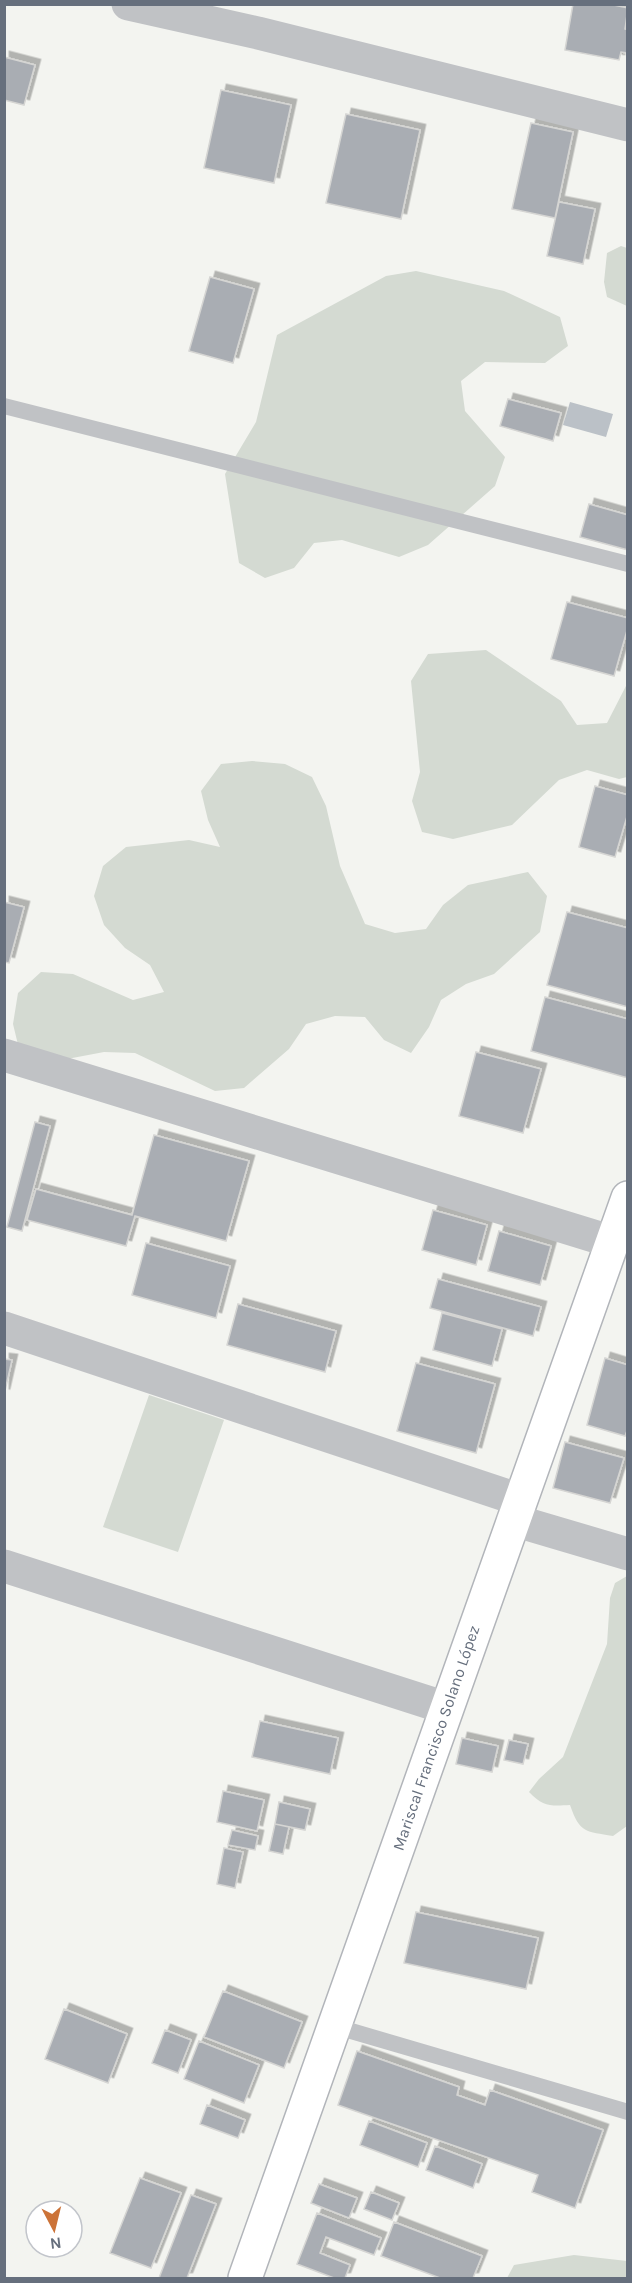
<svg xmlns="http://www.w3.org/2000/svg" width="632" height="2283" viewBox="0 0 632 2283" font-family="Karla,sans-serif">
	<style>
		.green { fill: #d4dad2 }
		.water { fill: #bbc1c7 }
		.building { fill: #a9adb3; stroke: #d5d5d3; stroke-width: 1.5; filter: url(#shadow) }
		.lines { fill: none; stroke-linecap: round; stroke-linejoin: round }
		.secondary-casing { stroke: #b2b5ba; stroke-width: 36 }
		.service { stroke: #c0c2c5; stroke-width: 16 }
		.minor { stroke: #c0c2c5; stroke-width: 33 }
		.secondary { stroke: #fff; stroke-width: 33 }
		.labels { text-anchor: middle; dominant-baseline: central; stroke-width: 6; stroke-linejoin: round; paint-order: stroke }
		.street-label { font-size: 16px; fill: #666f7d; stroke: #fff }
	</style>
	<defs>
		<filter id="shadow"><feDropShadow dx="5.5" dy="-5.5" stdDeviation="0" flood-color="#0004"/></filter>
	</defs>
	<rect width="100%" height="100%" fill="#f3f4f0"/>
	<path class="green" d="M 621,246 L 627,248 L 627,306 L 607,297 L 604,282 L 607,253 Z
		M 416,271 L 504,291 L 560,317 L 568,346 L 545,363 L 485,362 L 461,381 L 465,411 L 505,457 L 495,486 L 428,545 L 399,557 L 342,540 L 314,543 L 294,568 L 265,578 L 239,563 L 225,474 L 256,422 L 277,335 L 386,276 Z
		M 486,650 L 561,701 L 577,725 L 607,723 L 627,684 L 627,777 L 619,779 L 587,770 L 559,780 L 512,825 L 453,839 L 422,832 L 412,801 L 420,772 L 411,681 L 428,654 Z
		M 252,761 L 285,764 L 312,777 L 326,806 L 340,866 L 365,924 L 395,933 L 426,929 L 443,905 L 468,885 L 528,872 L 547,896 L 540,932 L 494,974 L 466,984 L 441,1000 L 429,1027 L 411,1053 L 384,1040 L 365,1017 L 335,1016 L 306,1024 L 289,1049 L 244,1088 L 215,1091 L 135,1053 L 104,1052 L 46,1063 L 20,1053 L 13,1024 L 18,993 L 41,972 L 73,974 L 133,1000 L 164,992 L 150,965 L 125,948 L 104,925 L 94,896 L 103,866 L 126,847 L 189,840 L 220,847 L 208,820 L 201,791 L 221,764 Z
		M 149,1395 L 224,1420 L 178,1552 L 103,1527 Z
		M 627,1576 L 627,1826 L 613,1836 C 586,1831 580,1834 570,1805 C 551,1806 543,1807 529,1792 L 539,1779 L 563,1757 L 607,1644 L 610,1598 L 615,1583 Z
		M 574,2255 L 627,2261 L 627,2278 L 507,2278 L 514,2265 Z"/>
	<path class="water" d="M 570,402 L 613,414 L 606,437 L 563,425 Z"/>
	<path class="building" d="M 573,4 L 609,4 L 628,8 L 625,29 L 628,30 L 628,53 L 621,52 L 619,60 L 565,50 Z
		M 4,57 L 35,65 L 24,105 L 4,100 Z
		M 221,90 L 291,105 L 274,183 L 204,168 Z
		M 346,114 L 420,130 L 401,219 L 326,203 Z
		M 531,123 L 573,132 L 555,218 L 512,209 Z
		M 559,202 L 595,209 L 583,264 L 547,256 Z
		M 210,277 L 254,289 L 233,363 L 189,351 Z
		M 508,399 L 561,413 L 553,441 L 500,426 Z
		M 589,504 L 628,515 L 628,550 L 580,537 Z
		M 567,602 L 628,618 L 628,627 L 614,676 L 551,659 Z
		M 595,786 L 628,795 L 628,813 L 615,857 L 579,847 Z
		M 4,902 L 24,907 L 9,963 L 4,962 Z
		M 567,912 L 628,928 L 628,1007 L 547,985 Z
		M 545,997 L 628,1019 L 628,1078 L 531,1051 Z
		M 476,1052 L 541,1069 L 523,1133 L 459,1116 Z
		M 35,1122 L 50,1126 L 22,1231 L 7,1227 Z
		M 154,1135 L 249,1161 L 226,1241 L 135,1216 L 126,1246 L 27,1220 L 36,1189 L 132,1215 Z
		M 433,1210 L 487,1225 L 476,1265 L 422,1250 Z
		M 499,1231 L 551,1246 L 540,1285 L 488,1271 Z
		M 146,1243 L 230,1266 L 216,1318 L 132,1295 Z
		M 438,1279 L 541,1307 L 533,1336 L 430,1308 Z
		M 238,1304 L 336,1331 L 325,1372 L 227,1345 Z
		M 442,1313 L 502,1329 L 492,1366 L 433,1350 Z
		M 605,1358 L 628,1365 L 628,1428 L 625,1436 L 587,1425 Z
		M 4,1359 L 12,1360 L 4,1395 Z
		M 416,1363 L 495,1384 L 476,1453 L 397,1431 Z
		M 565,1442 L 624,1458 L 610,1503 L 553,1488 Z
		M 260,1721 L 338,1738 L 330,1774 L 252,1757 Z
		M 462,1738 L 498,1746 L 492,1772 L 456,1764 Z
		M 509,1740 L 528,1744 L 523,1764 L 504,1760 Z
		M 223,1791 L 264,1800 L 257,1831 L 217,1822 Z
		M 279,1802 L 310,1809 L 305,1830 L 275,1824 Z
		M 275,1824 L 289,1827 L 283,1854 L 269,1851 Z
		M 232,1830 L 258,1836 L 255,1850 L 228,1845 Z
		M 224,1848 L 243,1852 L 235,1888 L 217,1884 Z
		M 416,1912 L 538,1938 L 526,1989 L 404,1963 Z
		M 223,1991 L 302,2022 L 284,2068 L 204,2037 Z
		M 64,2009 L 127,2034 L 108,2083 L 45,2059 Z
		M 165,2030 L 191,2040 L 178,2073 L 152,2063 Z
		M 199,2041 L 259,2065 L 244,2103 L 184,2079 Z
		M 357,2051 L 459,2087 L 457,2095 L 485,2105 L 490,2090 L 603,2130 L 575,2208 L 532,2192 L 538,2175 L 338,2105 Z
		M 207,2105 L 245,2120 L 238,2138 L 200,2124 Z
		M 369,2121 L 427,2143 L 418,2167 L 360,2145 Z
		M 435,2146 L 482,2164 L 473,2188 L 426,2170 Z
		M 140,2178 L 181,2193 L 151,2268 L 110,2253 Z
		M 319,2184 L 357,2198 L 349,2218 L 311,2203 Z
		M 371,2192 L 399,2203 L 392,2220 L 364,2209 Z
		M 191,2195 L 216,2204 L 187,2278 L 159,2278 Z
		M 317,2213 L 381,2238 L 374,2255 L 326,2237 L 320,2253 L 350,2265 L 345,2278 L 334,2278 L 297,2264 Z
		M 394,2222 L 482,2256 L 473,2278 L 440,2278 L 381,2256 Z"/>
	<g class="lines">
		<g class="secondary-casing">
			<path id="secondary" d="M 245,2278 L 628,1198"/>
		</g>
		<path class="service" d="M 4,406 L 628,564
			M 334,2026 L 628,2112"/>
		<path class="minor" d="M 128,4 L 258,33 L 628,125
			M 4,1055 L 613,1242
			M 4,1328 L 520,1500
			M 513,1520 L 628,1554
			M 4,1566 L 446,1708"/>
		<use href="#secondary" class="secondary"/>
	</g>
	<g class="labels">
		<g class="street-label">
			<text transform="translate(436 1738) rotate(-71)">Mariscal Francisco Solano López</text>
		</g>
	</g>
	<rect width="632" height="2283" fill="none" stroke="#666f7d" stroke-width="12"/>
	<g transform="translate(54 2229) rotate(173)"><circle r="28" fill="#ffffff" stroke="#c2c5cb" stroke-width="1.5"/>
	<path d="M0-4.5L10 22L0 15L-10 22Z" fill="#cc7338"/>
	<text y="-9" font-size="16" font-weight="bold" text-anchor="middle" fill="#666f7d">N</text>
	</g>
</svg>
